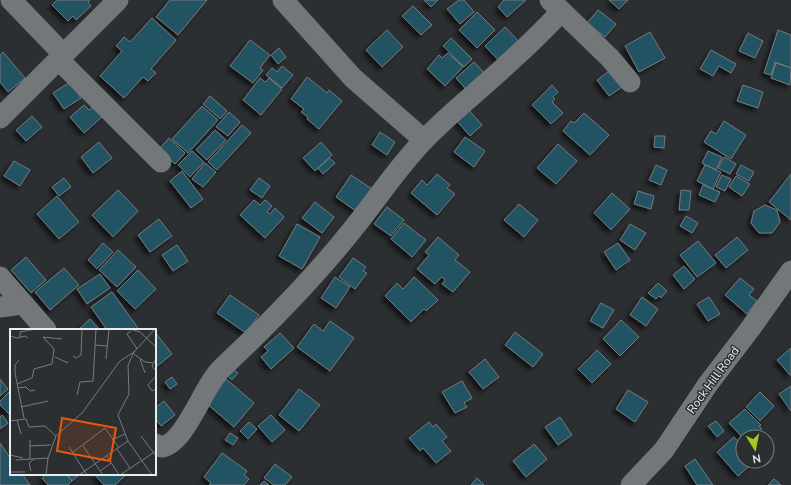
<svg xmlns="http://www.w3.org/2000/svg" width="791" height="485" viewBox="0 0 791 485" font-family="'Nunito Sans',sans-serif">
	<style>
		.building { fill: #215364; stroke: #757a7c; filter: url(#shadow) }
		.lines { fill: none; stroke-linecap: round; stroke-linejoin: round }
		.minor { stroke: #73777a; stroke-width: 21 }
		.labels { text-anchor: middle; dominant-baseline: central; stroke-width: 3; stroke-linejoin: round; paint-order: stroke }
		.street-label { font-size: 12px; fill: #eaecee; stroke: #2c2f32 }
		.inset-road { fill: none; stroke: #787b7d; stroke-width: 1 }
		.view { fill: #e8590c; fill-opacity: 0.15; stroke: #e8590c; stroke-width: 2 }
		.inset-edge { fill: none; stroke: #eaecee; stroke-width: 2 }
	</style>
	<defs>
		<filter id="shadow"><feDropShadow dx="-3.5" dy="3.5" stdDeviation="2" flood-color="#0009"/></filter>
	</defs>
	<rect width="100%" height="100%" fill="#2c2f32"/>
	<path class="building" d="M 57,0 L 90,0 L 88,2 L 91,6 L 76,20 L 73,16 L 68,21 L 52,5 Z
		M 170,0 L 207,0 L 178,35 L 156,17 Z
		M 424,0 L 438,0 L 431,7 Z
		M 459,0 L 464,0 L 474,12 L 460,24 L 447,9 Z
		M 504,0 L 525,0 L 525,1 L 507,17 L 498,7 Z
		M 609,0 L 628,0 L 619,9 Z
		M 413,6 L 432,25 L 421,35 L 402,16 Z
		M 598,10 L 616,24 L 605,37 L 587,23 Z
		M 477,12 L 495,30 L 477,48 L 459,30 Z
		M 152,18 L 176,40 L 151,69 L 156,73 L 148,81 L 143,77 L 124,98 L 100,76 L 122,51 L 116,46 L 124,37 L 130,42 Z
		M 505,27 L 522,45 L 502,64 L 485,46 Z
		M 387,30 L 403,47 L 382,67 L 366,50 Z
		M 778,30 L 791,35 L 791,68 L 775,62 L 771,75 L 764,73 Z
		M 650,32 L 665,58 L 639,72 L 625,46 Z
		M 748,33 L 763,41 L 755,58 L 739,51 Z
		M 451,38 L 472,59 L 464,67 L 443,46 Z
		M 250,40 L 270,55 L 260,68 L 263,70 L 253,83 L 230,66 Z
		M 279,48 L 286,57 L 278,64 L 271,55 Z
		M 711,50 L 736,64 L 731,73 L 719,66 L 713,76 L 700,69 Z
		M 3,52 L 25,78 L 8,92 L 0,82 L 0,55 Z
		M 448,53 L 463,67 L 445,86 L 427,69 L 439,55 L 442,58 Z
		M 474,62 L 490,79 L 471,95 L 456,78 Z
		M 776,63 L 791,68 L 790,85 L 771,78 Z
		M 282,66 L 293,75 L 282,88 L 266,75 L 272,68 L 277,72 Z
		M 613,68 L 625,85 L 609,96 L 597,80 Z
		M 307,77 L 327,93 L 329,90 L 342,101 L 319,129 L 307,119 L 308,117 L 301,112 L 304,109 L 291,99 Z
		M 260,78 L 265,82 L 269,78 L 282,89 L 261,115 L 243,100 Z
		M 70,82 L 81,98 L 64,109 L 53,93 Z
		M 552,85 L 558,92 L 553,97 L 555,99 L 552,102 L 563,113 L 551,124 L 532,105 Z
		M 743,85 L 763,92 L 758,108 L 737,101 Z
		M 210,96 L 227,111 L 220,119 L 203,104 Z
		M 84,105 L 89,110 L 96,105 L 104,115 L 84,133 L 70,117 Z
		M 202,106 L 218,120 L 188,153 L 172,139 Z
		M 468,109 L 482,125 L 470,136 L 456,120 Z
		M 229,112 L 240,122 L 228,136 L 216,127 Z
		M 584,113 L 609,135 L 590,155 L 563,131 L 571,121 L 574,123 Z
		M 32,116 L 42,127 L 26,141 L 16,130 Z
		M 724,121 L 746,135 L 731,159 L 704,142 L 711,131 L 716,134 Z
		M 242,125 L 251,133 L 217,170 L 208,162 Z
		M 215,130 L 226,140 L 207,160 L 196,150 Z
		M 380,132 L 395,142 L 387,155 L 372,145 Z
		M 655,136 L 665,136 L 664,148 L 654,147 Z
		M 465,137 L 485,151 L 474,167 L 454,152 Z
		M 169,138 L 185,153 L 175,164 L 159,149 Z
		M 99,142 L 112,158 L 93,173 L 81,157 Z
		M 321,142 L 332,155 L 315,171 L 303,158 Z
		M 558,144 L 577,161 L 556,184 L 537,168 Z
		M 192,151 L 204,162 L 190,177 L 178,165 Z
		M 708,151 L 722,157 L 716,170 L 702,163 Z
		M 724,157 L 736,164 L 730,174 L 718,168 Z
		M 329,158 L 335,163 L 323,174 L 318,168 Z
		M 14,161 L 30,170 L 20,186 L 4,176 Z
		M 205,163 L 216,172 L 203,187 L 192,179 Z
		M 656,165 L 667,170 L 661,185 L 649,180 Z
		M 705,165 L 721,172 L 713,189 L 697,181 Z
		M 741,165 L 754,172 L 749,181 L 736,174 Z
		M 182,171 L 203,199 L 191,208 L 170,181 Z
		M 437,174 L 450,185 L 447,188 L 455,194 L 437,215 L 411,193 L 422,180 L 427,185 Z
		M 791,174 L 791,220 L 769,202 Z
		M 351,175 L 372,189 L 356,211 L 336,197 Z
		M 722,175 L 731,179 L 725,191 L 716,187 Z
		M 736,176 L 750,184 L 742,196 L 729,187 Z
		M 64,178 L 71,187 L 59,196 L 52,187 Z
		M 259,178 L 270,186 L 262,198 L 250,190 Z
		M 703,185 L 720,192 L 715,202 L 699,195 Z
		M 118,190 L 138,211 L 113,237 L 92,215 Z
		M 681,190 L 691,191 L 689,210 L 679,210 Z
		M 638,191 L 654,196 L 651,209 L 634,204 Z
		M 612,193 L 630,209 L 611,230 L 594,213 Z
		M 57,196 L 79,222 L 59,239 L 37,214 Z
		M 254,200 L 260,205 L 265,200 L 272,206 L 267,212 L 270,214 L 275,208 L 284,217 L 265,238 L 240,215 Z
		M 315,202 L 334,217 L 322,233 L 302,218 Z
		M 519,204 L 538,220 L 524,237 L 504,220 Z
		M 765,205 L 777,210 L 780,222 L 772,233 L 759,233 L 751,223 L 754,211 Z
		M 387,207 L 404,220 L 391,236 L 374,224 Z
		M 686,216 L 698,223 L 692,233 L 680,226 Z
		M 159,219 L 172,236 L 150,252 L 138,235 Z
		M 404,223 L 426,240 L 412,257 L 391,239 Z
		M 297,224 L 320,237 L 302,269 L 279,256 Z
		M 630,224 L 646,233 L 635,250 L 620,240 Z
		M 438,237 L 459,255 L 455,260 L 470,272 L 453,292 L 442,284 L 445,280 L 442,277 L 435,284 L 417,269 L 429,255 L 425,252 Z
		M 737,237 L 748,250 L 726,268 L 715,255 Z
		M 698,241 L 716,263 L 697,277 L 680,255 Z
		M 103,243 L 113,252 L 97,269 L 88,260 Z
		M 618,243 L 630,260 L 616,270 L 604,252 Z
		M 177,245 L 188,261 L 173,271 L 162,255 Z
		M 118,250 L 136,267 L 117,287 L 99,270 Z
		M 26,257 L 46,280 L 31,293 L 11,270 Z
		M 353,258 L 366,267 L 363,271 L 367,273 L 355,289 L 339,277 Z
		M 684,266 L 695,279 L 684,289 L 673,275 Z
		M 64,268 L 79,285 L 50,310 L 35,292 Z
		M 138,270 L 156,289 L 135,309 L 117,291 Z
		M 100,274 L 110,288 L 87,304 L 77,289 Z
		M 335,277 L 350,287 L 336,308 L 321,298 Z
		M 414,277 L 438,300 L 426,311 L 424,309 L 411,322 L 385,296 L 397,283 L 403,289 Z
		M 740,278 L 754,289 L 749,295 L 757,301 L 747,314 L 725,295 Z
		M 658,283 L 667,291 L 661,298 L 659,296 L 656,299 L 648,293 Z
		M 112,292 L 138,328 L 136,330 L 107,330 L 91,307 Z
		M 230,295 L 259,315 L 246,333 L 217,313 Z
		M 642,297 L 658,309 L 646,326 L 630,315 Z
		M 709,297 L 720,314 L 708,321 L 697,304 Z
		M 601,303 L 614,310 L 603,328 L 590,321 Z
		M 90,319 L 100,330 L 78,330 Z
		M 621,320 L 639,337 L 620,356 L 603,339 Z
		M 330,321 L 354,338 L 330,371 L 297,347 L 314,324 L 323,331 Z
		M 155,332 L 172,354 L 155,368 Z
		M 515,332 L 543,354 L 533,367 L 505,345 Z
		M 280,333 L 294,348 L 271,369 L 261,357 L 268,351 L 264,347 Z
		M 791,348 L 791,375 L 790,375 L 777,360 Z
		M 597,350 L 611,364 L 592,383 L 578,369 Z
		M 485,359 L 499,377 L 483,389 L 469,372 Z
		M 229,367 L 238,373 L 232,380 L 224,374 Z
		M 172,377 L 177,384 L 170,389 L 165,382 Z
		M 0,379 L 8,389 L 0,396 Z
		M 226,379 L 254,403 L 234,427 L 206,403 Z
		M 462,381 L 472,398 L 464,403 L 467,407 L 455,413 L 442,392 Z
		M 791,386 L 791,411 L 779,394 Z
		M 299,389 L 320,405 L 299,431 L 279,415 Z
		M 628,390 L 648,402 L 635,422 L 616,409 Z
		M 10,391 L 11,414 L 10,415 L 0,405 L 0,401 Z
		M 760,392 L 774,406 L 760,421 L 746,407 Z
		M 164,401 L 175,415 L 161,426 L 155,418 L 155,408 Z
		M 745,409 L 761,425 L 759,426 L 762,429 L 753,437 L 743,438 L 729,423 Z
		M 2,415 L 8,423 L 0,429 L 0,417 Z
		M 271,415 L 285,430 L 272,442 L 258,426 Z
		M 560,417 L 572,435 L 558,445 L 545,427 Z
		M 716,421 L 724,431 L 717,437 L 708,426 Z
		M 249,422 L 257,429 L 248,439 L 240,431 Z
		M 429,422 L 433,427 L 436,424 L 447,437 L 442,441 L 451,451 L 436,463 L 423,448 L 420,451 L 409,438 Z
		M 230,433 L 238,438 L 233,445 L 225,440 Z
		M 734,437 L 743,447 L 743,461 L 755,461 L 738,476 L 717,452 Z
		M 0,443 L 11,459 L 11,474 L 22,474 L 30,485 L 0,485 Z
		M 534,444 L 547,459 L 526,477 L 513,461 Z
		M 222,453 L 247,471 L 244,475 L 249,479 L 244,485 L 209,485 L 211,483 L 204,477 Z
		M 695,459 L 713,485 L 697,485 L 685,466 Z
		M 275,464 L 292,477 L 285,485 L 274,485 L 264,478 Z
		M 47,474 L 66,474 L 72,481 L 68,485 L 48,485 L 42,478 Z
		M 66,474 L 80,474 L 72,481 Z
		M 94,474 L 127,474 L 115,485 L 104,485 Z
		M 477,478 L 484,485 L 471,485 Z
		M 774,479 L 781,485 L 768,485 Z
		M 264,481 L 269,485 L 260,485 Z"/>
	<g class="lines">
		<path class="minor" d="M 11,0 L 63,54
			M 283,0 L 353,78 L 424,140
			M 550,0 L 610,58 L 630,82
			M 58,59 L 161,162
			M 0,118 L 118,0
			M 0,277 L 46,330
			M 0,307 L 23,304
			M 155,444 L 161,447 C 185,445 204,384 222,368 C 271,322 319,273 360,220 C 381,193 400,165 424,140 C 453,110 486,85 516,56 C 532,42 546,27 561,12
			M 631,485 L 664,450 L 708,384 L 750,329 L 791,271"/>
	</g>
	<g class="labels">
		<g class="street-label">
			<text transform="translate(713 380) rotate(-54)">Rock Hill Road</text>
		</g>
	</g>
	<g transform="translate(10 329)">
		<rect width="146" height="146" fill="#2c2f32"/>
		<path class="inset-road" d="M 120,0 L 130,3 L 146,18M 121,2 L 117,5 L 127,20M 0,7 L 7,9 L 15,7 L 18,9M 10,8 L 10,3 L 26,0M 33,8 L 52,10M 85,16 L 97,17M 124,23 L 118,36 L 119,65 L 108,86 L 118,112 L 142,146M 124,25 L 135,33 L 144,34M 63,27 L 66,29 L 71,26 L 72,0M 45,28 L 58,34M 96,30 L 99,0M 130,30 L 135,44M 146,30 L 142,37 L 146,42M 9,31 L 5,36 L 5,44 L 14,89M 146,47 L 138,56 L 142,62 L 146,60M 7,55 L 22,49 L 24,40 L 42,35 L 44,20 L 33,8M 7,59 L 16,58 L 20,62 L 25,61M 67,66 L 70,53 L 83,52 L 86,0M 11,78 L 38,72M 7,91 L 11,105M 0,92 L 16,90 L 19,98 L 35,97 L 46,107M 131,107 L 146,127M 102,111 L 115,105M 19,117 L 41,116M 73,117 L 93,146M 59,118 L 77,146M 107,120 L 120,139M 62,124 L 95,99 L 109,119M 0,126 L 13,129M 97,127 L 109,146M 20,130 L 20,111M 6,131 L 38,129 L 46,107 L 72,84 L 110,32 L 124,23 L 145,0M 21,142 L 19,134 L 24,130M 90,142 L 101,134M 0,143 L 15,143M 36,146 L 38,129M 69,146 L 118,112M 110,146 L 146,122"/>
		<path class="view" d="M 52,89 L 106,99 L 100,132 L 47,122 Z"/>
		<rect width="146" height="146" class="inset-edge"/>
	</g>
	<g transform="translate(755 449) rotate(170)"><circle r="19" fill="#2c2f32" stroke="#787b7d"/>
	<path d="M0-3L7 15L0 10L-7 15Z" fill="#a5c822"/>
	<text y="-6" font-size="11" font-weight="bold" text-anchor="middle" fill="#eaecee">N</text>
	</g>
</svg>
